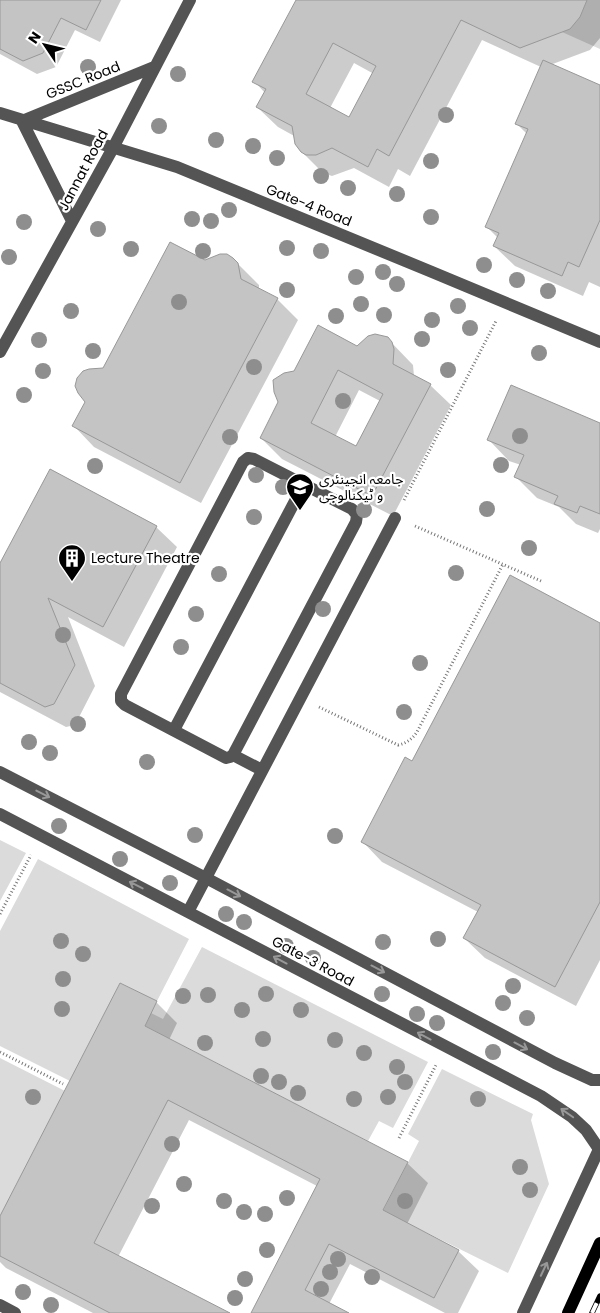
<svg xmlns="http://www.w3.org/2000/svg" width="600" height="1313" viewBox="0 0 600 1313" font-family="Poppins,'Noto Sans Arabic',sans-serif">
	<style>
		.green { fill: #dbdbdb }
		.shadow { fill: #0003; fill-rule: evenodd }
		.building { fill: #c4c4c4; stroke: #989898; fill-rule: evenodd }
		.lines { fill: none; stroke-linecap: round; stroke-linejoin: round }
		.path { stroke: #767676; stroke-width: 3; stroke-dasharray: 1 2.5; stroke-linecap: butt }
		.minor { stroke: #545454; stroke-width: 12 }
		.major { stroke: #000; stroke-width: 12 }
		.rail-casing { stroke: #000; stroke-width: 5.5 }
		.rail { stroke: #fff; stroke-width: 4; stroke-dasharray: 11; stroke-linecap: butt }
		.tree { fill: #8e8e8e }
		.oneway { stroke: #989898 }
		.labels { text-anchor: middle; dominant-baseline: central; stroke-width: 4.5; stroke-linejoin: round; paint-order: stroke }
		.street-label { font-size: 14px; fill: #000; stroke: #fff }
		.poi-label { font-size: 14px; fill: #000; stroke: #fff; text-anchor: start }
	</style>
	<rect width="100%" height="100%" fill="#fff"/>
	<path class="green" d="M 587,0 L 600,0 L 600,49 L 562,32 C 576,27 581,14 587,0 Z
		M 0,840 L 26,853 L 0,901 Z
		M 38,859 L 189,939 L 157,1001 L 120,983 L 70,1081 L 0,1046 L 0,931 Z
		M 202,947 L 428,1062 L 393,1128 L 379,1121 L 368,1141 L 145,1026 L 151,1013 L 163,1019 Z
		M 0,1058 L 65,1091 L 0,1216 Z
		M 442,1069 L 533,1114 L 531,1120 L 549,1184 L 508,1273 L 383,1211 L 419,1141 L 408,1134 Z"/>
	<path class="shadow" d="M 0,0 L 121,0 L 100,42 L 75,30 L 56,67 L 37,74 L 0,54 Z
		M 297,0 L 600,0 L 600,38 L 590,50 L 550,65 L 600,87 L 600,287 L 589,282 L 583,296 L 515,266 L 494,246 L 498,238 L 487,227 L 527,134 L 517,124 L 541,67 L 482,40 L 410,176 L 398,169 L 389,187 L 354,168 L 332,176 L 323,173 L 298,148 L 296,137 L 278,127 L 257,107 L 265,93 L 254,81 ZM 354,63 L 374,74 L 350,119 L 330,108 Z
		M 233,259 L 259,285 L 259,290 L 277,299 L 298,320 L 201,503 L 94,447 L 74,426 L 104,370 L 205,261 Z
		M 387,338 L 413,365 L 414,376 L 430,385 L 451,405 L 393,516 L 282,459 L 261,438 L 295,372 L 357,347 ZM 359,390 L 380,401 L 357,448 L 335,437 Z
		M 600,424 L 600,529 L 598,533 L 576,524 L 559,507 L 537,498 L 516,477 L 521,465 L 509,461 L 489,440 Z
		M 156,527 L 177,547 L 124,647 L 68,617 L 95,686 L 75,725 L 66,727 L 0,692 L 0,566 Z
		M 600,624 L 600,960 L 576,1006 L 485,958 L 464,938 L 478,912 L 382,862 L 362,841 L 412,762 Z
		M 156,1002 L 177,1023 L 169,1040 L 407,1163 L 428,1183 L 407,1224 L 458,1251 L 479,1271 L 458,1313 L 445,1313 L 350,1264 L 329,1304 L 347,1313 L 252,1313 L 317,1186 L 189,1120 L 118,1257 L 228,1313 L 93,1313 L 6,1268 L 0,1262 L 0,1219 Z"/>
	<path class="building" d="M 0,0 L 101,0 L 86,30 L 61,18 L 43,53 L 23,61 L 0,49 Z
		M 296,0 L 587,0 L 580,17 L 570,29 L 520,48 L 461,20 L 389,156 L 377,149 L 368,167 L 332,148 L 316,155 L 306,155 L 301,152 L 295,144 L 292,126 L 256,107 L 266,89 L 252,82 ZM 333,43 L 376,66 L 349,117 L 306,94 Z
		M 543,60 L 600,85 L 600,220 L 579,267 L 568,262 L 562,276 L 493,246 L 499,233 L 485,227 L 528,129 L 515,124 Z
		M 170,242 L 205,260 L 220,254 L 227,254 L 233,258 L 238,263 L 241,279 L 278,298 L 180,483 L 72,426 L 85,402 L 78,393 L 75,386 L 77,378 L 83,371 L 89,369 L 103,368 Z
		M 318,325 L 357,346 L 368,336 L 375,334 L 388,337 L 392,342 L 394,349 L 393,364 L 431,384 L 372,496 L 260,438 L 278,402 L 274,392 L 273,380 L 284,373 L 294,371 ZM 338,370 L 383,394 L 356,446 L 311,423 Z
		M 511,385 L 600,423 L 600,514 L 580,506 L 577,513 L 554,504 L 558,496 L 514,477 L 524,455 L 487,440 Z
		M 50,469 L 157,526 L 103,627 L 48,598 L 75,665 L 54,704 L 45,707 L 0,683 L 0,563 Z
		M 510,575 L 600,623 L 600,902 L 555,987 L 463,938 L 481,905 L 361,842 L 405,757 L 412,761 Z
		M 120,983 L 157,1001 L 145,1026 L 408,1162 L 383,1210 L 459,1250 L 434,1298 L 329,1244 L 305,1290 L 349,1313 L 251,1313 L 320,1179 L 168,1100 L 94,1243 L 230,1313 L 110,1313 L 0,1256 L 0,1216 Z"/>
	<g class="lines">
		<path class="path" d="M 404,500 L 496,321
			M 415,526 L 541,581
			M 319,707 L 398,745 C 407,743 412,739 417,732 L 503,564
			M 0,914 L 31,855
			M 0,1052 L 63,1084
			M 399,1138 L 436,1065"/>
		<path class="minor" d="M 0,113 L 177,167 L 432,272 L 600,342
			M 72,221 L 22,121 L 154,67
			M 0,352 L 113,148 L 190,0
			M 248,458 L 254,459 L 352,509 L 357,515 L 356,522 L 233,755 L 230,757 L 226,758 L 125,705 L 121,701 L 121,694 L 243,462 Z
			M 174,730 L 304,484
			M 233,755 L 262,770
			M 0,772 L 206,878 L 555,1063 L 592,1080 L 600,1080
			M 0,814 L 541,1096 L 572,1117 L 586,1130 L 599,1149
			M 188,912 L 395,518
			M 0,1305 L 15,1313
			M 523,1313 L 600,1147"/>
		<path class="major" d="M 568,1313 L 600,1243"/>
		<g class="rail-casing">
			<path id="rail" d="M 592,1313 L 600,1296"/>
		</g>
		<use href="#rail" class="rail"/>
	</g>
	<g class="tree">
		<circle cx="88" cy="67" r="8"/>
		<circle cx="178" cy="74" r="8"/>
		<circle cx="446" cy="115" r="8"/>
		<circle cx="159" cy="126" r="8"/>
		<circle cx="216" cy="140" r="8"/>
		<circle cx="253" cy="146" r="8"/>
		<circle cx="277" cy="158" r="8"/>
		<circle cx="431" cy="161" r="8"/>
		<circle cx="321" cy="176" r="8"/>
		<circle cx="348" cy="188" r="8"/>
		<circle cx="397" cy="194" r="8"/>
		<circle cx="229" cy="210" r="8"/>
		<circle cx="431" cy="217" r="8"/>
		<circle cx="192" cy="219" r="8"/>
		<circle cx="211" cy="221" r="8"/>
		<circle cx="24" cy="222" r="8"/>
		<circle cx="98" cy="229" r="8"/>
		<circle cx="287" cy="248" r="8"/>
		<circle cx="131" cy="249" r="8"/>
		<circle cx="203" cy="251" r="8"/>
		<circle cx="321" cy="251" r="8"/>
		<circle cx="9" cy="257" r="8"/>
		<circle cx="484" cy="265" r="8"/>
		<circle cx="383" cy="272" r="8"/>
		<circle cx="356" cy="277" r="8"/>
		<circle cx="517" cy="280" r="8"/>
		<circle cx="397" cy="284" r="8"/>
		<circle cx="287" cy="290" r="8"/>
		<circle cx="548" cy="291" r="8"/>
		<circle cx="179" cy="302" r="8"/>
		<circle cx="361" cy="304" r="8"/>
		<circle cx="458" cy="306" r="8"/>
		<circle cx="71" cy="311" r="8"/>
		<circle cx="384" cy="315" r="8"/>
		<circle cx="336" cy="316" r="8"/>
		<circle cx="432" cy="320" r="8"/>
		<circle cx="470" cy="328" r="8"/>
		<circle cx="422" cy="339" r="8"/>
		<circle cx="39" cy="340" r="8"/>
		<circle cx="93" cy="351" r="8"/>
		<circle cx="539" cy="353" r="8"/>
		<circle cx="254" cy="367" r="8"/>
		<circle cx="448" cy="370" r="8"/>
		<circle cx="43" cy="371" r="8"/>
		<circle cx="24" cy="395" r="8"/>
		<circle cx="343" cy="401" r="8"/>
		<circle cx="520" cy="436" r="8"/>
		<circle cx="230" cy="437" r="8"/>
		<circle cx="501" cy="465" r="8"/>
		<circle cx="95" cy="466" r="8"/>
		<circle cx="256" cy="475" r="8"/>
		<circle cx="283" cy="487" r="8"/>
		<circle cx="487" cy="509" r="8"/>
		<circle cx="364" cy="510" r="8"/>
		<circle cx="254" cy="517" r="8"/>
		<circle cx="529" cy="548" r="8"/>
		<circle cx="456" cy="573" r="8"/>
		<circle cx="219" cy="574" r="8"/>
		<circle cx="323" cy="609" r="8"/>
		<circle cx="196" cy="614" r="8"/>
		<circle cx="63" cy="635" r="8"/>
		<circle cx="181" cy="647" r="8"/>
		<circle cx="420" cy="663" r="8"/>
		<circle cx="404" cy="712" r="8"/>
		<circle cx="78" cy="724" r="8"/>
		<circle cx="29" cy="742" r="8"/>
		<circle cx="50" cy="753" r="8"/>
		<circle cx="147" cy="762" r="8"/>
		<circle cx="59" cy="826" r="8"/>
		<circle cx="195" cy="835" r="8"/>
		<circle cx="335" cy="836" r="8"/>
		<circle cx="120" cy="859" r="8"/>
		<circle cx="170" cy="883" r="8"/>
		<circle cx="226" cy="914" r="8"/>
		<circle cx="244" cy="922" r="8"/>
		<circle cx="438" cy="939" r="8"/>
		<circle cx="61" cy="941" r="8"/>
		<circle cx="383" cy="942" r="8"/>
		<circle cx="286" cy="946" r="8"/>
		<circle cx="83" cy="954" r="8"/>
		<circle cx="313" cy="958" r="8"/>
		<circle cx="63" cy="979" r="8"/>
		<circle cx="513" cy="986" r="8"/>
		<circle cx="266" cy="994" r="8"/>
		<circle cx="382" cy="994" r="8"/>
		<circle cx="208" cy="995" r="8"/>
		<circle cx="183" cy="996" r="8"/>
		<circle cx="503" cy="1003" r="8"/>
		<circle cx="62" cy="1009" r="8"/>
		<circle cx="242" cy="1010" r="8"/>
		<circle cx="301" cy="1010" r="8"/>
		<circle cx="417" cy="1014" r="8"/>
		<circle cx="527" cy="1018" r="8"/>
		<circle cx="437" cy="1023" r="8"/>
		<circle cx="263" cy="1039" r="8"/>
		<circle cx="335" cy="1040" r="8"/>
		<circle cx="205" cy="1043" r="8"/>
		<circle cx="493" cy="1052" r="8"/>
		<circle cx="364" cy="1053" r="8"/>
		<circle cx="397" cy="1067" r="8"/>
		<circle cx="261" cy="1076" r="8"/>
		<circle cx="279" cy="1082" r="8"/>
		<circle cx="405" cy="1082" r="8"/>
		<circle cx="298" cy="1093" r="8"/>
		<circle cx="33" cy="1097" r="8"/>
		<circle cx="388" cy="1097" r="8"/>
		<circle cx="354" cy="1099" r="8"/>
		<circle cx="478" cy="1099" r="8"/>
		<circle cx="172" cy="1144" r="8"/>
		<circle cx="520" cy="1167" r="8"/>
		<circle cx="184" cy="1184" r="8"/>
		<circle cx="530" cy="1190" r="8"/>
		<circle cx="287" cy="1198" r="8"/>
		<circle cx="224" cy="1201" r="8"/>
		<circle cx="405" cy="1201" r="8"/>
		<circle cx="152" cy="1206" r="8"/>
		<circle cx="244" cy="1212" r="8"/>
		<circle cx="265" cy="1214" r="8"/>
		<circle cx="267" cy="1250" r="8"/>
		<circle cx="338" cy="1259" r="8"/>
		<circle cx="330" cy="1272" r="8"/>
		<circle cx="372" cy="1277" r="8"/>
		<circle cx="245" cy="1279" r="8"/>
		<circle cx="321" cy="1289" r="8"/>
		<circle cx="23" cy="1292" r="8"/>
		<circle cx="235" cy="1298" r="8"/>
		<circle cx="51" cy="1305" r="8"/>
	</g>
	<defs><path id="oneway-shaft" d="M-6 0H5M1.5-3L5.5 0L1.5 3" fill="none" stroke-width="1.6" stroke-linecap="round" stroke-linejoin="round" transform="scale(1.25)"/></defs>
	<g class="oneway">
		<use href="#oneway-shaft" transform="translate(43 794) rotate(27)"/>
		<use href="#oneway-shaft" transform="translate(136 885) rotate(-153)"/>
		<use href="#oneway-shaft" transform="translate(234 893) rotate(28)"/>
		<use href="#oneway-shaft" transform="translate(280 960) rotate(-152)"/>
		<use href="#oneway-shaft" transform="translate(378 969) rotate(28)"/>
		<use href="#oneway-shaft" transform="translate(424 1036) rotate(-152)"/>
		<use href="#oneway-shaft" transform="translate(521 1046) rotate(28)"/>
		<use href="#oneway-shaft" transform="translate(567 1113) rotate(-145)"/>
		<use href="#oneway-shaft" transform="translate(544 1269) rotate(-65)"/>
	</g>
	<defs>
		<g id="university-pin" transform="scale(1.4375)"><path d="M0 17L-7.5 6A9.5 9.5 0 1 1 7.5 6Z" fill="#000" stroke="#fff"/><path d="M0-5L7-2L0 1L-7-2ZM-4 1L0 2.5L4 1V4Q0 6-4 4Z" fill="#fff"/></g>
		<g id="building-pin" transform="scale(1.4375)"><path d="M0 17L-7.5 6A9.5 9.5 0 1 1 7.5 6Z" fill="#000" stroke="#fff"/><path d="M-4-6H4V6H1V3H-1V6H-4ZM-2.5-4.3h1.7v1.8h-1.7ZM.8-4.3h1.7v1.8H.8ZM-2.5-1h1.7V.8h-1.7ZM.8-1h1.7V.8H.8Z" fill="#fff"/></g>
	</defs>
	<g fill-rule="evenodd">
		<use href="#university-pin" x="300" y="487"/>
		<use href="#building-pin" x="72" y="558"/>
	</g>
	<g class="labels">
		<g class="street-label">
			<text transform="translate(83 80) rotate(-22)">GSSC Road</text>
			<text transform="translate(83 170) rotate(-62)">Jannat Road</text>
			<text transform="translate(309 205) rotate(22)">Gate-4 Road</text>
			<text transform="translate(313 961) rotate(28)">Gate-3 Road</text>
		</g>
		<g class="poi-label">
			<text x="319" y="479">جامعہ انجینئری<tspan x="319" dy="16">و ٹیکنالوجی</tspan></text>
			<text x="91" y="558">Lecture Theatre</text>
		</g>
	</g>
	<g transform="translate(45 45) rotate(305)" stroke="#ffffff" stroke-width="4" paint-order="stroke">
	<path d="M0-4L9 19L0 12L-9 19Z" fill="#000000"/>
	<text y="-8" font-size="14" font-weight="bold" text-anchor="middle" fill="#000000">N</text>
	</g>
</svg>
